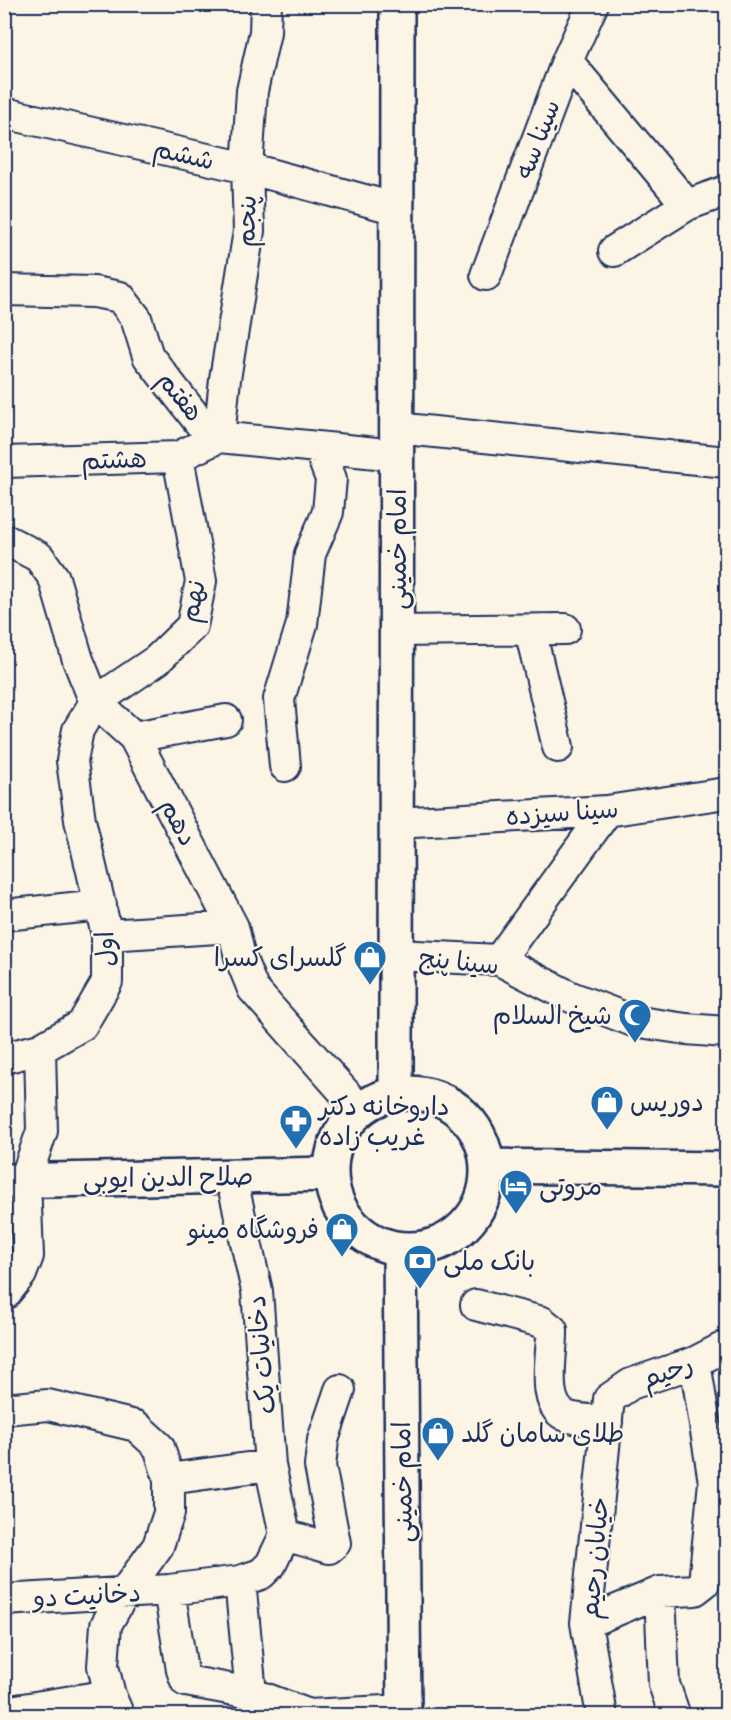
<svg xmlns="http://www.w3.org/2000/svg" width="731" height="1720" viewBox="0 0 731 1720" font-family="Itim,'Playpen Sans Arabic',sans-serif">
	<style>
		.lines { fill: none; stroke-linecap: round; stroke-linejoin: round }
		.minor-casing { stroke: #1b2f5e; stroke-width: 34 }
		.major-casing { stroke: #1b2f5e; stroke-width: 38 }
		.minor { stroke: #fcf5e5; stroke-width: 30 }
		.major { stroke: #fcf5e5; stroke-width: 33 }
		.labels { text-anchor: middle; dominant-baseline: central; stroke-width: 4.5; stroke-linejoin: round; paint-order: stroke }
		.street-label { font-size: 26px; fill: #1b2f5e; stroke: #fcf5e5 }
		.poi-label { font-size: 26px; fill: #1b2f5e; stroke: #fcf5e5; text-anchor: start }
	</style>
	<rect width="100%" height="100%" fill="#fcf5e5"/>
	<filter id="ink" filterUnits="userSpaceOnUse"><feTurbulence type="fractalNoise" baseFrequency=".0167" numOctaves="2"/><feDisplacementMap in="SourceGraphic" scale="12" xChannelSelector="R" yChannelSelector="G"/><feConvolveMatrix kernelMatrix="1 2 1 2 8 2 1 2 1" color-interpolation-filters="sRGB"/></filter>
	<g filter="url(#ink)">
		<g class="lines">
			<g class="minor-casing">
				<path id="minor" d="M 567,61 L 687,205
					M 4,113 L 247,168 L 397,209
					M 614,251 L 687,205 L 726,191
					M 486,275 L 567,61 L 593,4
					M 4,290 L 94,292 L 120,297 L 136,318 L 148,356 L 200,423 L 219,437 L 396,455
					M 396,428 L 726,462
					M 4,462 L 178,457 L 219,437 L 225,379 L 249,231 L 247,168 L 252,91 L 265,32 L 266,4
					M 4,539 L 39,557 L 54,578 L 78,660 L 95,702 L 134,737 L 233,927 L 240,957 L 253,989 L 360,1110
					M 530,630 L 558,747
					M 397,631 L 565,629
					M 134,737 L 226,720
					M 285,766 L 279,699 L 302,624 L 310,554 L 328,512 L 331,479 L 319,448
					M 396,823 L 607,811 L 726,793
					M 4,915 L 101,905
					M 107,935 L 233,927
					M 396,955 L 499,960 L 571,997 L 633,1021 L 686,1029 L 726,1032
					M 499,960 L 607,811
					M 4,1058 L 40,1049 L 82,1025 L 107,982 L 107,935 L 80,820 L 72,761 L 78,730 L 95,702 L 157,660 L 192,626 L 201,581 L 178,457
					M 231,1176 L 257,1291 L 270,1465 L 285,1535
					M 4,1295 L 21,1274 L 28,1256 L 25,1180 L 42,1131 L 40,1049
					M 476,1305 L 542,1322 L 552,1330 C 553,1354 539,1408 569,1417 C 581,1420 595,1420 607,1422
					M 4,1409 L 48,1405 L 136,1426 L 159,1447 L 169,1479 L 169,1513 L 158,1546 L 124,1593 L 106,1625 L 103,1666 L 110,1695 L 119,1716
					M 169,1479 L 270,1465
					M 285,1535 L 329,1548 L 335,1543 L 320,1466 L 323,1440 L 340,1390
					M 240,1581 L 251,1693
					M 169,1590 L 182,1670 L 186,1681 L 251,1693 L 309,1715 L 404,1710
					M 660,1592 L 664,1684 L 675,1716
					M 4,1600 L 169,1590 L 240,1581 L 261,1574 L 271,1564 L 285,1535
					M 586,1623 L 660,1592 L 695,1590 L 704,1583 L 714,1482 L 695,1362
					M 4,1712 L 110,1695
					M 602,1716 L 586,1623 L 609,1399 L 631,1384 L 695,1362 L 726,1346"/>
			</g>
			<g class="major-casing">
				<path id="major" d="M331 1171a78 78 0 1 1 156 0a78 78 0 1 1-156 0Z
					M 396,1093 L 397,4
					M 488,1166 L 726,1169
					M 4,1181 L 331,1174
					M 400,1249 L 404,1716"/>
			</g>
			<use href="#minor" class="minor"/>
			<use href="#major" class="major"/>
		</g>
	</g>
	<defs>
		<g id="shop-pin" transform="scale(1.725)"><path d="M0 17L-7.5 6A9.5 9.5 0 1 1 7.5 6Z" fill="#1f6fb2" stroke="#fcf5e5"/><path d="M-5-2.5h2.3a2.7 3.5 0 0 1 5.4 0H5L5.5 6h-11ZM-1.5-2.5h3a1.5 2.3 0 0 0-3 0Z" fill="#fff"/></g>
		<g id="mosque-pin" transform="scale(1.725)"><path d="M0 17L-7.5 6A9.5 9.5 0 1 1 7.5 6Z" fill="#1f6fb2" stroke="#fcf5e5"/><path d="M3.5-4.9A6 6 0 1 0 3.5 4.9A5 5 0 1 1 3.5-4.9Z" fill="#fff"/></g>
		<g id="pharmacy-pin" transform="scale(1.725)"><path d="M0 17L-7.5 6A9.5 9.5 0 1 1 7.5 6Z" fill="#1f6fb2" stroke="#fcf5e5"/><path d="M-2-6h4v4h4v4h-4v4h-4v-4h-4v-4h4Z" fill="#fff"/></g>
		<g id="hotel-pin" transform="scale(1.725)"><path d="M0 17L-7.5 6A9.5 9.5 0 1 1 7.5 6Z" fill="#1f6fb2" stroke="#fcf5e5"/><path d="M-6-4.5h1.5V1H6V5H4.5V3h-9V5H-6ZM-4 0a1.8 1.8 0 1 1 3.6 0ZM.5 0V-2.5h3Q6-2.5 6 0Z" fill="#fff"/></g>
		<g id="bank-pin" transform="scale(1.725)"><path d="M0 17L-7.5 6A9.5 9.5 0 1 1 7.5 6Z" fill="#1f6fb2" stroke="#fcf5e5"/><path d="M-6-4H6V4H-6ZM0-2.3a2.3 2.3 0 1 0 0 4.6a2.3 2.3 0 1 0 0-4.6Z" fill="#fff"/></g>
	</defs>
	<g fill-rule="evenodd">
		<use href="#shop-pin" x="370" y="957"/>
		<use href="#mosque-pin" x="635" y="1015"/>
		<use href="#shop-pin" x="607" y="1102"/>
		<use href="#pharmacy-pin" x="296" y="1121"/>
		<use href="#hotel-pin" x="516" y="1186"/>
		<use href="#shop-pin" x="342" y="1229"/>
		<use href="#bank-pin" x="420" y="1261"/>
		<use href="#shop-pin" x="438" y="1433"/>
	</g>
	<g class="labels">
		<g class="street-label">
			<text transform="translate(537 139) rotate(-69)">سینا سه</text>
			<text transform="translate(184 154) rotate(13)">ششم</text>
			<text transform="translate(246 221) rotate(-88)">پنجم</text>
			<text transform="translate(181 396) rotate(51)">هفتم</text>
			<text transform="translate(114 459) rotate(-2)">هشتم</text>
			<text transform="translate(397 549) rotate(-90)">امام خمینی</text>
			<text transform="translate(192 601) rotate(-78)">نهم</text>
			<text transform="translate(562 812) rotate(-4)">سینا سیزده</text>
			<text transform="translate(179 822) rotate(62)">دهم</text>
			<text transform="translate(105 949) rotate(-93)">اول</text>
			<text transform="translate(459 961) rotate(6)">سینا پنج</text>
			<text transform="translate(168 1177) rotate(-1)">صلاح الدین ایوبی</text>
			<text transform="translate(261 1355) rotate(-95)">دخانیات یک</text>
			<text transform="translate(667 1371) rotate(-20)">رحیم</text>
			<text transform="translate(402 1482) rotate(-91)">امام خمینی</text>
			<text transform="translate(594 1558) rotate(-85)">خیابان رحیم</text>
			<text transform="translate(87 1595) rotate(-3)">دخانیت دو</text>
		</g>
		<g class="poi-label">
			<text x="347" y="957" text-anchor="end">گلسرای کسرا</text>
			<text x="612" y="1015" text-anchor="end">شیخ السلام</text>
			<text x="630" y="1102">دوریس</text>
			<text x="319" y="1106">داروخانه دکتر<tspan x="319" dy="30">غریب زاده</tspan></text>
			<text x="539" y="1186">مروتی</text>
			<text x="319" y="1229" text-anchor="end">فروشگاه مینو</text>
			<text x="443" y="1261">بانک ملی</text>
			<text x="461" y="1433">طلای سامان گلد</text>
		</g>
	</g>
	<rect width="731" height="1720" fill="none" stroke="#fcf5e5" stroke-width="24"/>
	<rect x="12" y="12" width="707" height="1696" fill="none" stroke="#1b2f5e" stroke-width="2" filter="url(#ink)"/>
</svg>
